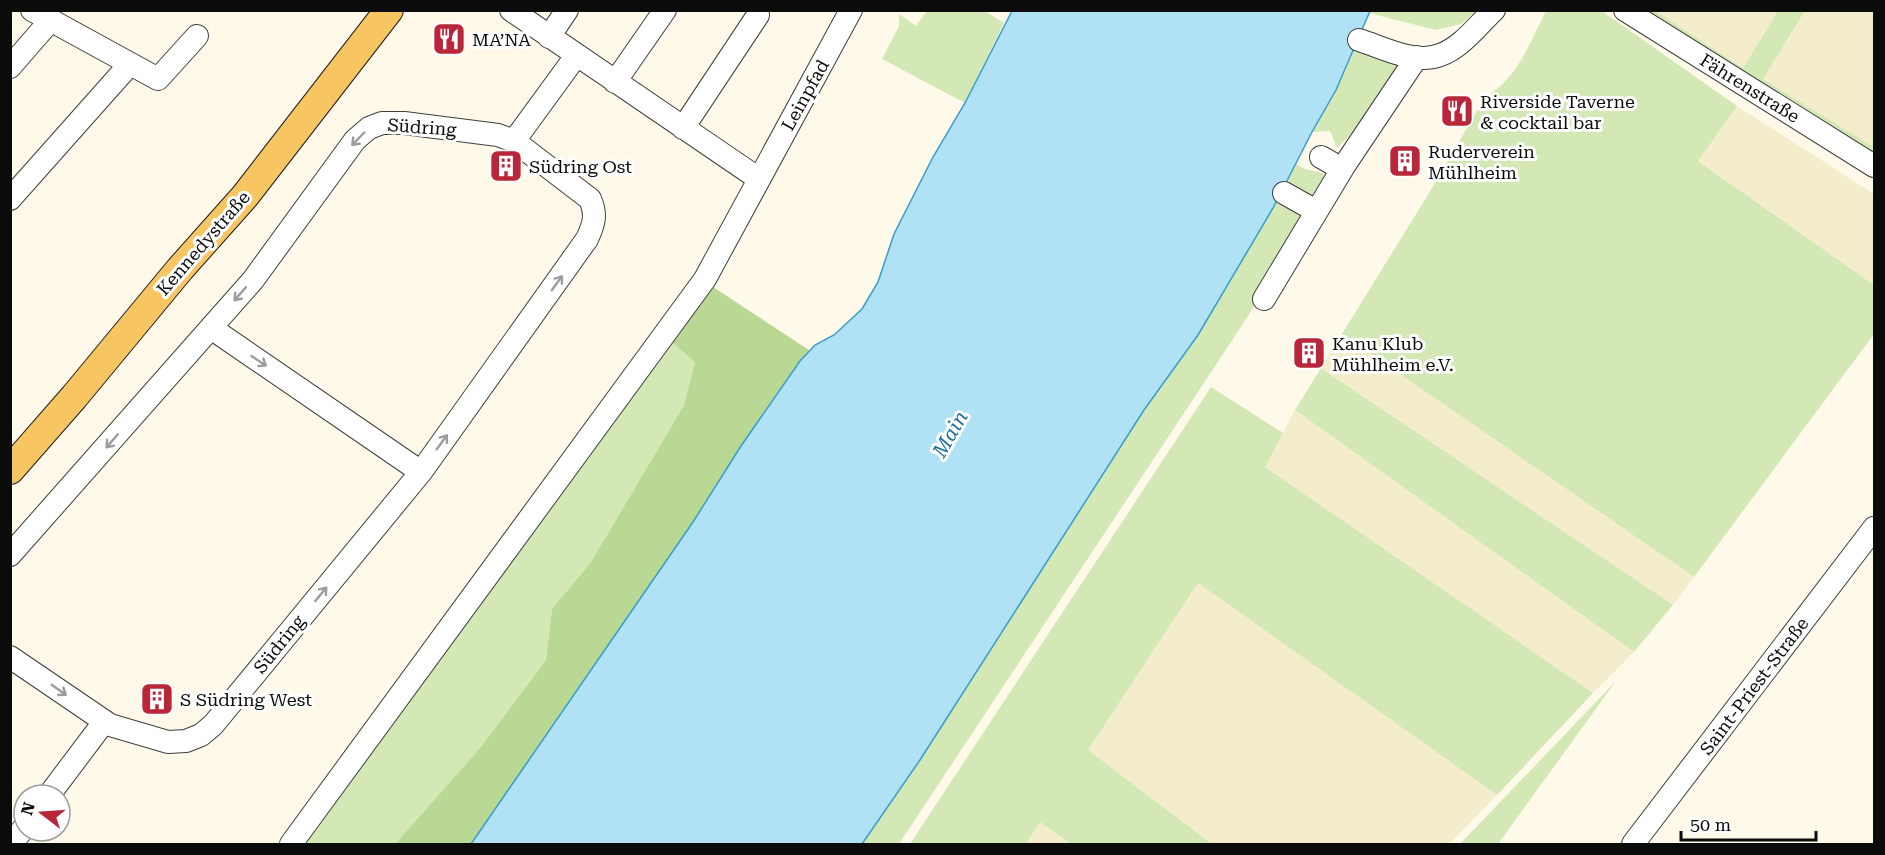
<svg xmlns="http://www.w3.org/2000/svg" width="1885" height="855" viewBox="0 0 1885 855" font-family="'Roboto Serif',serif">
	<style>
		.farmland { fill: #f4edcb }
		.green { fill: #d4e8b5 }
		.forest { fill: #b9d894 }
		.water { fill: #b0e1f5; stroke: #389dcb; stroke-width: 1.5 }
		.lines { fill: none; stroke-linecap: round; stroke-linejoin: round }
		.minor-casing { stroke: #3e3e3e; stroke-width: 24 }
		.major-casing { stroke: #1c1c1c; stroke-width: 30 }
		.minor { stroke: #fff; stroke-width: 22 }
		.major { stroke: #f7c662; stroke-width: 28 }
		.oneway { stroke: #9d9d9d }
		.labels { text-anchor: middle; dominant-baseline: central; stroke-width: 6; stroke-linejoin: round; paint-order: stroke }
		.poi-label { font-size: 18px; fill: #0b0b0b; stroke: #fff; text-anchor: start }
		.street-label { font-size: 18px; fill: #0b0b0b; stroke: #fff }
		.water-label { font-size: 20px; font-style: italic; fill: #176d9b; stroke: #fff }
	</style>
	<rect width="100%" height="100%" fill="#fff9ea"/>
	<path class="farmland" d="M 1656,11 L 1778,11 L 1744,68 Z
		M 1805,11 L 1874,11 L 1874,147 L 1763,79 Z
		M 1737,106 L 1874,194 L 1874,285 L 1697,160 Z
		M 1342,334 L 1694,577 L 1673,605 L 1321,368 Z
		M 1295,410 L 1634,652 L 1593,693 L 1264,467 Z
		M 1198,583 L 1497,795 L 1449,844 L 1212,844 L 1088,750 Z
		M 1040,822 L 1071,844 L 1026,844 Z"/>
	<path class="green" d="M 1370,10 L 1477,10 L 1477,11 L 1461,24 L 1436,30 L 1369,13 Z
		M 927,11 L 985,11 L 1004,23 L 965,103 L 882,59 L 899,26 L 899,14 L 916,26 Z
		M 1546,11 L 1602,11 L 1737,106 L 1698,161 L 1874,285 L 1874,334 L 1694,577 L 1342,334 L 1429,193 L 1485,97 C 1517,80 1530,42 1546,11 Z
		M 1640,11 L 1656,11 L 1743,68 L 1778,11 L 1805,11 L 1763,79 L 1874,147 L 1874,156 Z
		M 1354,50 L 1406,65 L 1375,111 L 1337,148 L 1330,131 L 1312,132 L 1336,90 Z
		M 1296,164 L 1305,169 L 1322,173 L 1329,183 L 1285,258 L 1235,336 L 899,844 L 862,844 L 920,760 L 1144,410 L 1198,335 L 1273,208 Z
		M 669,340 L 695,362 L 684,405 L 591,562 L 552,609 L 546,660 L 481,747 L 395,844 L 296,844 Z
		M 1321,368 L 1673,605 L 1634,652 L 1295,410 Z
		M 1211,387 L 1283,433 L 1265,467 L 1593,693 L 1497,795 L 1198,583 L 1088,750 L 1212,844 L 1071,844 L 1040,822 L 1026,844 L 910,844 Z
		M 1616,681 L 1498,844 L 1460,844 Z"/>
	<path class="forest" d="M 710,285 L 809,350 L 741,446 L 693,522 L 471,844 L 395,844 L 481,747 L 546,660 L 552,609 L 591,562 L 684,405 L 695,362 L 669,340 Z"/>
	<path class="water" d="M 1012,11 L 1370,11 L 1336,90 L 1312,132 L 1273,208 L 1198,335 L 1144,410 L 920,760 L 862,844 L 471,844 L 693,522 L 741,446 L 800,361 L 815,345 L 834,335 L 862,309 L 878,282 L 894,234 L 933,157 L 965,103 Z"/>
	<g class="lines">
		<g class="minor-casing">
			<path id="minor" d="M 32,10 L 158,79 L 197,36
				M 511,10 L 759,179
				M 1625,10 L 1874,166
				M 549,37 L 567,10
				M 1359,40 C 1382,47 1415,65 1440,55 C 1461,48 1478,25 1494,10
				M 10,67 L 50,21
				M 615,82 L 665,10
				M 683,128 L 758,15
				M 514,141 L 576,56
				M 1321,157 L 1342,169
				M 1284,193 L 1316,211
				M 10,199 L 130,64
				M 1264,299 L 1344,166 L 1417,57
				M 211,328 L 421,472
				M 10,555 L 253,280 L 355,140 L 369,128 L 382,123 L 404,123 L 498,135 L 514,141 L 590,199 C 597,215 594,224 587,239 L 421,472 L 213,725 L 201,735 L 186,741 L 168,742 L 110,725 L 10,657
				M 49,795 L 104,722
				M 11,844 L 24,828
				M 291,844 L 705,279 L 851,10
				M 1633,844 L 1874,528"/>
		</g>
		<g class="major-casing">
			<path id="major" d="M 10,470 L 74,397 L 180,269 L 245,196 L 389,10"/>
		</g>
		<use href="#minor" class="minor"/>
		<use href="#major" class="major"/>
	</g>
	<defs><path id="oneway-shaft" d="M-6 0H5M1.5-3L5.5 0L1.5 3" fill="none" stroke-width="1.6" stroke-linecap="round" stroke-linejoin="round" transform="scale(1.5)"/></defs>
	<g class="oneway">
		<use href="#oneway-shaft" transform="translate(358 139) rotate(134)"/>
		<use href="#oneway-shaft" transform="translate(557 283) rotate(-54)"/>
		<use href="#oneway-shaft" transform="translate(240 294) rotate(131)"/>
		<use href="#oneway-shaft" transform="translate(259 361) rotate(34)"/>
		<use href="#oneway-shaft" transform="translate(112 441) rotate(131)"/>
		<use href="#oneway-shaft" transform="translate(442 442) rotate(-54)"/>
		<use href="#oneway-shaft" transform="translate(321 594) rotate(-51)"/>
		<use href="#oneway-shaft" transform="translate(59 690) rotate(35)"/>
	</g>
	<defs>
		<g id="restaurant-square" transform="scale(1.725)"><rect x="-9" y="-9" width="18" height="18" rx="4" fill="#b92639" stroke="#fff"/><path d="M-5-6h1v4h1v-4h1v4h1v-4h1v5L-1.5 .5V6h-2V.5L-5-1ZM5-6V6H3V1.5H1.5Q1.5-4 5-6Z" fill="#fff"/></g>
		<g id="building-square" transform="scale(1.725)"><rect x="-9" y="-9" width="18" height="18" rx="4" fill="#b92639" stroke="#fff"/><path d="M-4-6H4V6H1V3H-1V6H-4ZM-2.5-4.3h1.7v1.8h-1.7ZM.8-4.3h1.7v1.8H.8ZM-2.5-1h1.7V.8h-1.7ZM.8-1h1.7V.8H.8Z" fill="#fff"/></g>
	</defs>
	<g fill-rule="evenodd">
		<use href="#restaurant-square" x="449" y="39"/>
		<use href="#restaurant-square" x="1457" y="111"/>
		<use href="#building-square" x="1405" y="161"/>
		<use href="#building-square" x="506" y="166"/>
		<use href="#building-square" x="1309" y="353"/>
		<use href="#building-square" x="157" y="699"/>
	</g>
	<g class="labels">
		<g class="poi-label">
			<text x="472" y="39">MA’NA</text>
			<text x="1480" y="101">Riverside Taverne<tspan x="1480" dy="21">&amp; cocktail bar</tspan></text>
			<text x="1428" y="151">Ruderverein<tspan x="1428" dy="21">Mühlheim</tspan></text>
			<text x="529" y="166">Südring Ost</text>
			<text x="1332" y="343">Kanu Klub<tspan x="1332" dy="21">Mühlheim e.V.</tspan></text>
			<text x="180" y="699">S Südring West</text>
		</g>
		<g class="street-label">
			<text transform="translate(1750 88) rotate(32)">Fährenstraße</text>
			<text transform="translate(805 95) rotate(-61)">Leinpfad</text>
			<text transform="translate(422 127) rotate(4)">Südring</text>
			<text transform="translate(203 243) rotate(-49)">Kennedystraße</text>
			<text transform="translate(279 644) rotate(-51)">Südring</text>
			<text transform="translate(1754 686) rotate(-53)">Saint-Priest-Straße</text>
		</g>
		<g class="water-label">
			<text transform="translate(950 434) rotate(-60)">Main</text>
		</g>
	</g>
	<rect width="1885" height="855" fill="none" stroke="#0b0b0b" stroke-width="24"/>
	<g transform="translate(42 813) rotate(287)"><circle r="28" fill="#ffffff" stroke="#9d9d9d" stroke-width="1.5"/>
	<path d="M0-4.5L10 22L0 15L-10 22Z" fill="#b92639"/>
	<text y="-9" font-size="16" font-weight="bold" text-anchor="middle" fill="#0b0b0b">N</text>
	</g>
	<path d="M1681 831v9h135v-9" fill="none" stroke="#0b0b0b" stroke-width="3"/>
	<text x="1690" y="831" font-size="18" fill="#0b0b0b" stroke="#ffffff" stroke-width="4.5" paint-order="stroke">50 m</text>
</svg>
